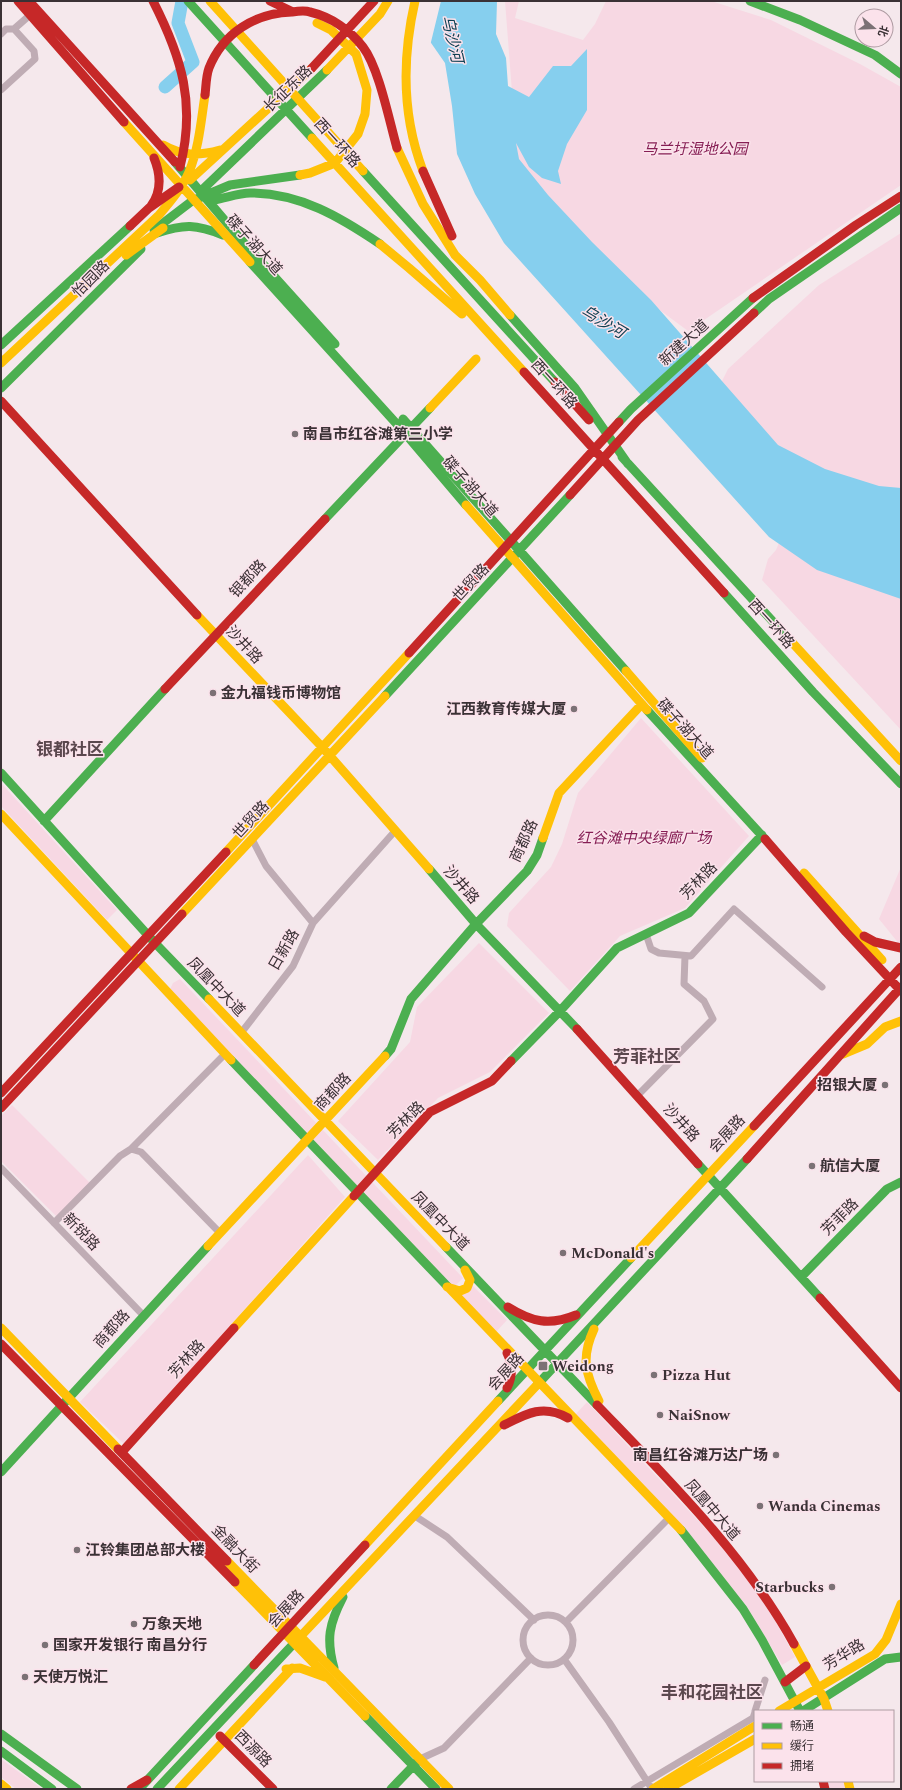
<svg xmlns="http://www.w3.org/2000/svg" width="902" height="1790" viewBox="0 0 902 1790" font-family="Spectral,'Noto Sans SC',serif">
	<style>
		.green { fill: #f7d8e3 }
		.water { fill: #86cfee }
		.pier { fill: #f5e8ec }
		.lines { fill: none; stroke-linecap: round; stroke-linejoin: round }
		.river { stroke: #86cfee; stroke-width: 13 }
		.street { stroke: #bfacb4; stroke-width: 7 }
		.fast { stroke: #4caf50; stroke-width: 9 }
		.slow { stroke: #ffc107; stroke-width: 9 }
		.jam { stroke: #c62828; stroke-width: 9 }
		.poi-dot { fill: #7b7175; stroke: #fbe2eb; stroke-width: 1.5 }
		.labels { text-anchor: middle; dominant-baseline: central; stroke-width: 3; stroke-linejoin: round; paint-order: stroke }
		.street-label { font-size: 15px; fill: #3a3135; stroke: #fbe2eb }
		.park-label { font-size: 15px; font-style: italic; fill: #861e54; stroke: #fbe2eb }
		.poi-label { font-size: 15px; font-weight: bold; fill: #3a3135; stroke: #fbe2eb; text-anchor: start }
		.water-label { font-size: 16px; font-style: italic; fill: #0f4052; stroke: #fbe2eb }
		.quarter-label { font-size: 17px; font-weight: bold; fill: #5b474e; stroke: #fbe2eb }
	</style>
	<rect width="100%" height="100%" fill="#f5e8ec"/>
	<path class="green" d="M 505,1 L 519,1 L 515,18 L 583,40 L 595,24 L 606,1 L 711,1 L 771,20 L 860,64 L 901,87 L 901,185 L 688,331 L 633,290 L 548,209 L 512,154 L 512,92 Z
		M 901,233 L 901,494 L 805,470 L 717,391 L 728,369 L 819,285 Z
		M 781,538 L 901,586 L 901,730 L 762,580 L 768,559 L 776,550 Z
		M 641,718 L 749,836 L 685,908 L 620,936 L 570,991 L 507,926 L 509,913 L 551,867 L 562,844 L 578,793 Z
		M 1,783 L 117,910 L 107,920 L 1,806 Z
		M 901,867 L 901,944 L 900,945 L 879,919 Z
		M 479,943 L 549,1013 L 490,1072 L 438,1098 L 378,1160 L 338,1121 L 410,1042 L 417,1007 Z
		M 180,979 L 463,1278 L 452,1289 L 170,989 L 173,983 Z
		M 12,1105 L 90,1183 L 57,1217 L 1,1161 L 1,1116 Z
		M 308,1155 L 345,1197 L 124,1444 L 80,1402 Z
		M 467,1280 L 507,1320 L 496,1332 L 455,1293 Z
		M 587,1402 L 720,1544 L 755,1589 L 778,1626 L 795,1657 L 782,1665 L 746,1605 L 575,1415 Z
		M 1,1759 L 42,1789 L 16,1789 L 1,1777 Z
		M 827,1781 L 845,1781 L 847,1789 L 830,1789 Z"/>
	<path class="water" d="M 391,1 L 497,1 L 496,34 L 506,58 L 508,86 L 529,97 L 553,66 L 571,66 L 587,49 L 587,110 L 567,144 L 558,171 L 561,184 L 542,178 L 529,167 L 516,143 L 519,159 L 548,195 L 592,242 L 651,300 L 778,445 L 825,469 L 879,486 L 901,488 L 901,599 L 817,570 L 769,537 L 504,243 L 475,194 L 457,154 L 452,106 L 445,63 L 429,40 Z"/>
	<path class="pier" d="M 389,1 L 441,1 L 430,46 L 415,27 Z"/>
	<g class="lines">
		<path class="river" d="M 165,87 L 193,62 L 178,23 L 182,1"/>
		<path class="street" d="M 14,29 L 30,15
			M 1,34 L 6,29 L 14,29 L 34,51 L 35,59 L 1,90
			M 313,923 L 395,831
			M 646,934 L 651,949 L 659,953 L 691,956 L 734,909 L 822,987
			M 241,1033 L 293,966 L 313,923 L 266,866 L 252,839
			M 637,1096 L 713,1019 L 704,1001 L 684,984 L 685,956
			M 131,1149 L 225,1054
			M 1,1168 L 143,1315
			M 54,1223 L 120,1156 L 131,1149 L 141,1152 L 220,1233
			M 415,1516 L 447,1537 L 534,1620
			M523 1640a25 25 0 1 1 50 0a25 25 0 1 1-50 0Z
			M 566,1622 L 669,1518
			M 564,1659 L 609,1722 L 652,1789
			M 755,1711 L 765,1680
			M 420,1759 L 444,1748 L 531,1658
			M 634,1789 L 753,1718 L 755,1712"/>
		<path class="fast" d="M 188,1 L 312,138
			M 750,1 L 800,20 L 875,55 L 901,74
			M 175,162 L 244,243 L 335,344
			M 363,171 L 555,382
			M 201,191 L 327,70
			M 214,200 C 226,198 239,193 250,193 C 300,193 340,217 380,244
			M 154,230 L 192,201 L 230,185 L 300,175
			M 157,233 C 184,224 196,224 223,235
			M 250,262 L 404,432 L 466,505
			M 754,313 L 769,299 L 901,208
			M 510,315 L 575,388 L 628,464
			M 1,345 L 130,226
			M 1,388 L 141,249
			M 403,419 L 626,671
			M 619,422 L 631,409 L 753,298
			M 622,457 L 788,638
			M 325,519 L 430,408
			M 724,593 L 813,692 L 901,784
			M 385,696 L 570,495
			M 647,710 L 765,839
			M 1,773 L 155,943 L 209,999
			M 44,821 L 165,689
			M 429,869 L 476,924 L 577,1029
			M 385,1056 L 391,1049 L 411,999 L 476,924 L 527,871 L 537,855 L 543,838
			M 231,1060 L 448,1287
			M 511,1061 L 560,1011 L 617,948 L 689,913 L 762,835
			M 698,1164 L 820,1298
			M 446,1247 L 597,1405
			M 801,1277 L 887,1189 L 901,1182
			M 537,1385 L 747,1159
			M 498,1401 L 631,1258
			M 1,1472 L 208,1246
			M 681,1530 L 743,1609 L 762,1640 L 800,1711
			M 334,1668 C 326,1639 329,1624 343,1597
			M 803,1711 L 885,1659 L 901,1657
			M 365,1716 L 436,1789
			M 1,1734 L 77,1789
			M 1,1751 L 52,1789
			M 141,1787 L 254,1665
			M 157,1789 L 299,1638
			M 391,1789 L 418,1761"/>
		<path class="slow" d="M 210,1 L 363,171
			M 415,1 C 402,58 402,116 423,171
			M 327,70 L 380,14 L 388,1
			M 124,122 L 250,262
			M 312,138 L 524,372
			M 163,145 C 182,156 199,156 220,150
			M 397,148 L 423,204 L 455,255 L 480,280 L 510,315
			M 300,175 L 310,173 L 335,163 L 358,134 L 365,114 L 367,90 L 356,54 L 331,30 L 317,23
			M 190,180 L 311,69
			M 380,244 L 409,268 L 462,314
			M 126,255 L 163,228
			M 1,363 L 159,215 C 170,202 182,188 189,172 C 199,148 201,121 205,95
			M 430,408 L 476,359
			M 466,505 L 647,710
			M 197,615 L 323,748 L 429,869
			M 788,638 L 901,761
			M 626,671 L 702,758
			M 1,814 L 231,1060
			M 543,838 L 559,793 L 642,704
			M 226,852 L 409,653
			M 804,873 L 882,960
			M 182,914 L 385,696
			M 209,999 L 446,1247
			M 843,1054 L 867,1044 L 885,1027 L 901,1021
			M 208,1246 L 385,1056
			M 631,1258 L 754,1126
			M 447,1287 L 460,1291 L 467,1288 L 470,1280 L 465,1270
			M 448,1287 L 681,1530
			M 1,1328 L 118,1449
			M 234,1328 L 354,1196
			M 594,1329 C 581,1357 585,1374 599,1401
			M 365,1545 L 498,1401
			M 227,1561 L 449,1789
			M 235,1582 L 365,1716
			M 299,1638 L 537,1385
			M 794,1644 L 824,1699 L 828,1711
			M 286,1669 L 300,1668 L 325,1677
			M 779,1711 L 875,1654 L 886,1640 L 901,1604
			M 848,1781 L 850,1789
			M 1,1784 L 7,1789
			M 179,1789 L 292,1668
			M 653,1789 L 755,1726
			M 668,1789 L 755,1739"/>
		<path class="jam" d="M 18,1 L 124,122
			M 29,1 L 175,162
			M 153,1 C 182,58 196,104 180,167
			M 270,1 L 291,11
			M 311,69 L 374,1
			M 205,95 C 206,87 206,76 209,68 C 223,33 255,13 292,12 C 298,11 305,10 310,12 C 331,17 350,30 363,47 C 379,68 389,120 397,148
			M 423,171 L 452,236
			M 151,206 C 162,191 161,175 154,158
			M 130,226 L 149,208 L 179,187
			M 753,298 L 856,225 L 901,196
			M 524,372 L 724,593
			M 555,382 L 589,420
			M 1,401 L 197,615
			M 570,495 L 638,420 L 754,313
			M 409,653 L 619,422
			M 165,689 L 325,519
			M 765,839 L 846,932 L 901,991
			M 864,936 L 875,942 L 901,948
			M 577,1029 L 698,1164
			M 1,1093 L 226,852
			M 1,1108 L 182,914
			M 754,1126 L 901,967
			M 747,1159 L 901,987
			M 354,1196 L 430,1112 L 492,1081 L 511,1061
			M 820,1298 L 901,1388
			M 508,1307 C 532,1322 549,1326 576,1315
			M 1,1344 L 235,1582
			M 507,1353 C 513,1365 513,1376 507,1388
			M 597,1405 C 667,1478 745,1555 794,1644
			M 504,1425 C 527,1413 544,1404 568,1418
			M 118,1449 L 227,1561
			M 122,1452 L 234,1328
			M 254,1665 L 365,1545
			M 785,1682 L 806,1666
			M 220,1736 L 273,1789
			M 823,1781 L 825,1789
			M 131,1789 L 147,1780"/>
	</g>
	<g class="poi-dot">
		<circle cx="295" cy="434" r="4"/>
		<circle cx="213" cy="693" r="4"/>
		<circle cx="574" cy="709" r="4"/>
		<circle cx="885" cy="1085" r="4"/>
		<circle cx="812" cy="1166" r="4"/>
		<circle cx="563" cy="1253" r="4"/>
		<rect x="538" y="1361" width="10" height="10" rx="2"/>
		<circle cx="654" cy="1375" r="4"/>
		<circle cx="660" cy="1415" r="4"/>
		<circle cx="776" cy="1455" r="4"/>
		<circle cx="760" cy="1506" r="4"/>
		<circle cx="77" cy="1550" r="4"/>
		<circle cx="832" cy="1587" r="4"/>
		<circle cx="134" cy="1624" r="4"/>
		<circle cx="45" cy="1645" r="4"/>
		<circle cx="25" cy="1677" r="4"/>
	</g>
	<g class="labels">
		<g class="street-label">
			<text transform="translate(288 89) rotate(-44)">长征东路</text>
			<text transform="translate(337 143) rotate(48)">西一环路</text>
			<text transform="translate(254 245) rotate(48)">碟子湖大道</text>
			<text transform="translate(91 279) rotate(-45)">怡园路</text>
			<text transform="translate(684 343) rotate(-42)">新建大道</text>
			<text transform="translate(554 384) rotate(48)">西一环路</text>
			<text transform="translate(470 487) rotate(49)">碟子湖大道</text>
			<text transform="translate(248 579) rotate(-47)">银都路</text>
			<text transform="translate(471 583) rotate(-47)">世贸路</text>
			<text transform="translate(771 624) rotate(48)">西一环路</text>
			<text transform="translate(244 645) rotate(47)">沙井路</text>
			<text transform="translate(685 729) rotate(48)">碟子湖大道</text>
			<text transform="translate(251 820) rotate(-47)">世贸路</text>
			<text transform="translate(524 841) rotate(-65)">商都路</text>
			<text transform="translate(699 881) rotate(-46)">芳林路</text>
			<text transform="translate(461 885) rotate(49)">沙井路</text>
			<text transform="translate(284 950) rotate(-60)">日新路</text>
			<text transform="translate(216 987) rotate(46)">凤凰中大道</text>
			<text transform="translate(333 1092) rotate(-47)">商都路</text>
			<text transform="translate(406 1120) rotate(-45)">芳林路</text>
			<text transform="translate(681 1123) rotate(48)">沙井路</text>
			<text transform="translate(727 1134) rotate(-47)">会展路</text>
			<text transform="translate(840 1217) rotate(-45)">芳菲路</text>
			<text transform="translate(440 1221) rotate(46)">凤凰中大道</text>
			<text transform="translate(81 1232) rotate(46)">新锐路</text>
			<text transform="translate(112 1329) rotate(-48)">商都路</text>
			<text transform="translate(187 1359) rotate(-48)">芳林路</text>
			<text transform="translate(506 1372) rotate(-47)">会展路</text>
			<text transform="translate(712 1510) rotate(49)">凤凰中大道</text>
			<text transform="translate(235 1549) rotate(46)">金融大街</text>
			<text transform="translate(286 1609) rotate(-47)">会展路</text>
			<text transform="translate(844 1655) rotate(-31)">芳华路</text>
			<text transform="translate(253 1749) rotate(45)">西源路</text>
		</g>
		<g class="park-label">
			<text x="695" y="149">马兰圩湿地公园</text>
			<text x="644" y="838">红谷滩中央绿廊广场</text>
		</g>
		<g class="poi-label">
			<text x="303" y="434">南昌市红谷滩第三小学</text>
			<text x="221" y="693">金九福钱币博物馆</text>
			<text x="566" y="709" text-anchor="end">江西教育传媒大厦</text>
			<text x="877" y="1085" text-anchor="end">招银大厦</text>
			<text x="820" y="1166">航信大厦</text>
			<text x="571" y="1253">McDonald's</text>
			<text x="552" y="1366">Weidong</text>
			<text x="662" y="1375">Pizza Hut</text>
			<text x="668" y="1415">NaiSnow</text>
			<text x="768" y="1455" text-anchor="end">南昌红谷滩万达广场</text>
			<text x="768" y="1506">Wanda Cinemas</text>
			<text x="85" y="1550">江铃集团总部大楼</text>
			<text x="824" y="1587" text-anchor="end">Starbucks</text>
			<text x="142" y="1624">万象天地</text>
			<text x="53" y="1645">国家开发银行 南昌分行</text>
			<text x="33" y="1677">天使万悦汇</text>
		</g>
		<g class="water-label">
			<text transform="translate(452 39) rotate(77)">乌沙河</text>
			<text transform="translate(603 322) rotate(31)">乌沙河</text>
		</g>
		<g class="quarter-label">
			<text x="70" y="750">银都社区</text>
			<text x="647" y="1057">芳菲社区</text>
			<text x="712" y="1693">丰和花园社区</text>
		</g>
	</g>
	<rect width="902" height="1790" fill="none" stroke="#3a3135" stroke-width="4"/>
	<rect x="754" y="1710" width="140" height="72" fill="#fbe2eb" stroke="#ae9ba2"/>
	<rect x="762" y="1723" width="20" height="6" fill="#4caf50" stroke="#ae9ba2"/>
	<text x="790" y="1730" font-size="12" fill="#3a3135">畅通</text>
	<rect x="762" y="1743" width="20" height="6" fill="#ffc107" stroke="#ae9ba2"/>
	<text x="790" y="1750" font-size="12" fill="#3a3135">缓行</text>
	<rect x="762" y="1763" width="20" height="6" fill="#c62828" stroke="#ae9ba2"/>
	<text x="790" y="1770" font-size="12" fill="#3a3135">拥堵</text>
	<g transform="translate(874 28) rotate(109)"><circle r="19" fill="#fbe2eb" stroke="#ae9ba2"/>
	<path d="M0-3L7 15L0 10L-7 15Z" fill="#7b7175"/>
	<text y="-6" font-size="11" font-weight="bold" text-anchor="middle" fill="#3a3135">北</text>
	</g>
</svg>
